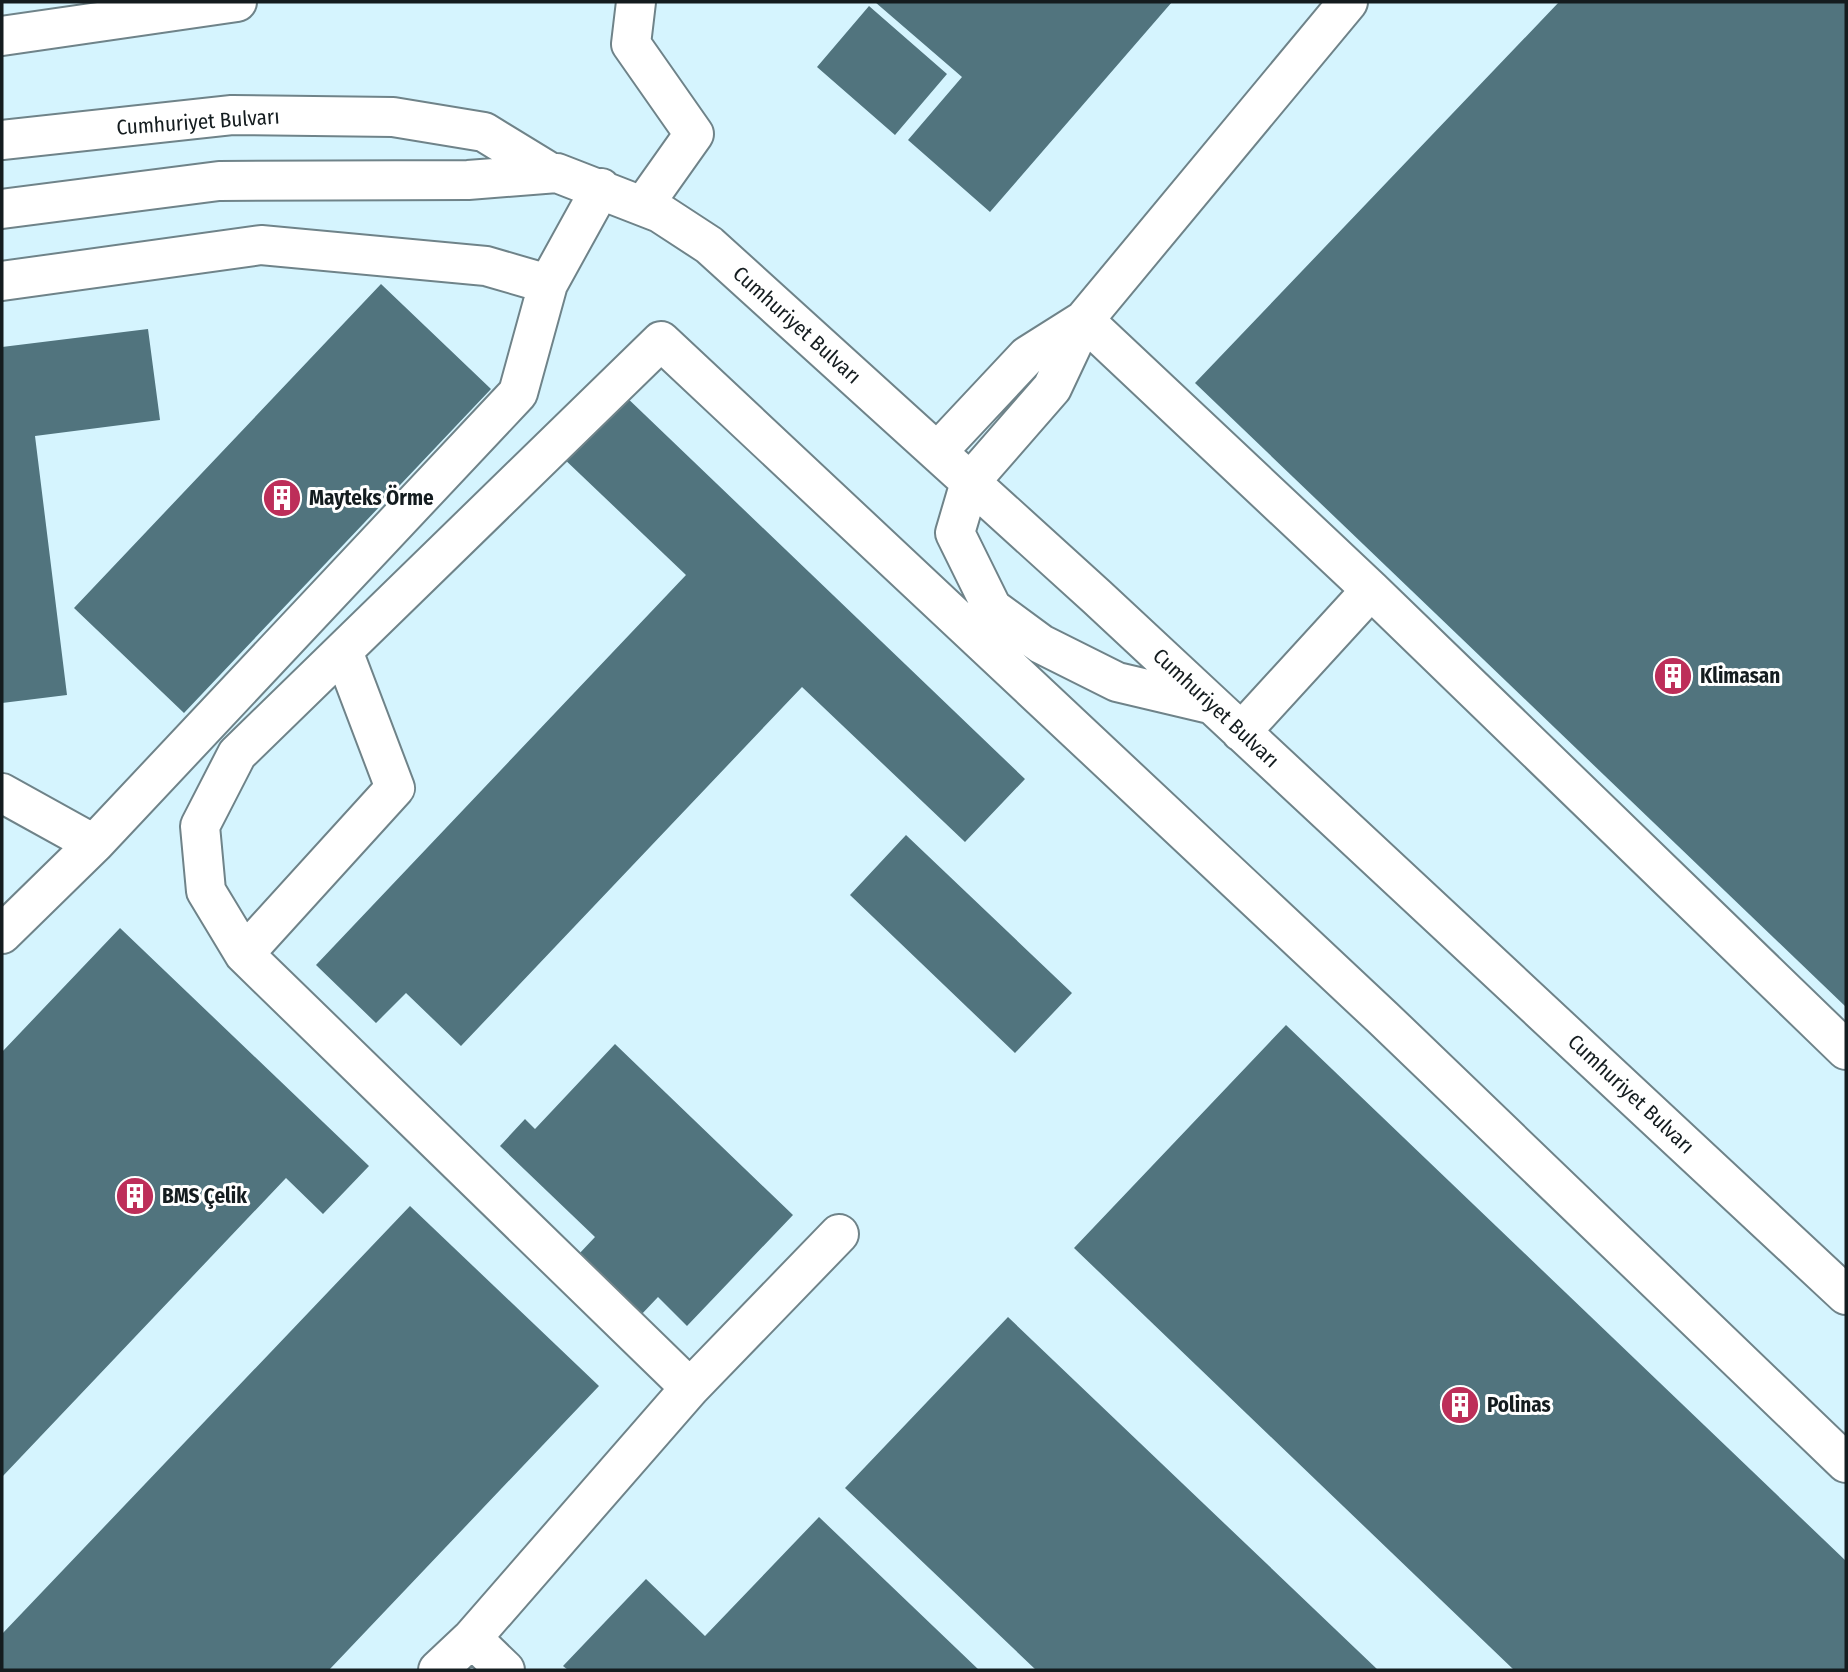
<svg xmlns="http://www.w3.org/2000/svg" width="1848" height="1672" viewBox="0 0 1848 1672" font-family="'Fira Sans Condensed',sans-serif">
	<style>
		.built { fill: #d5f4fe }
		.building { fill: #51747e }
		.lines { fill: none; stroke-linecap: round; stroke-linejoin: round }
		.minor-casing { stroke: #6f8389; stroke-width: 42 }
		.minor { stroke: #fff; stroke-width: 38 }
		.labels { text-anchor: middle; dominant-baseline: central; stroke-width: 6; stroke-linejoin: round; paint-order: stroke }
		.street-label { font-size: 21px; fill: #141c1f; stroke: #fff }
		.poi-label { font-size: 21px; font-weight: bold; fill: #141c1f; stroke: #fff; text-anchor: start }
	</style>
	<rect width="100%" height="100%" fill="#e7f8fe"/>
	<path class="built" d="M 2,2 L 1846,2 L 1846,1670 L 2,1670 Z"/>
	<path class="building" d="M 875,2 L 1172,2 L 990,212 L 908,140 L 962,77 Z
		M 1559,2 L 1846,2 L 1846,1007 L 1195,383 Z
		M 869,6 L 947,74 L 895,135 L 817,67 Z
		M 381,284 L 491,389 L 184,713 L 74,608 Z
		M 148,329 L 160,420 L 35,436 L 67,695 L 2,703 L 2,347 Z
		M 621,392 L 1025,779 L 965,842 L 802,687 L 461,1046 L 406,993 L 376,1023 L 316,965 L 686,575 L 560,455 Z
		M 906,835 L 1072,993 L 1015,1053 L 850,895 Z
		M 120,928 L 369,1166 L 323,1214 L 286,1178 L 2,1477 L 2,1052 Z
		M 1286,1025 L 1846,1561 L 1846,1670 L 1514,1670 L 1074,1248 Z
		M 615,1044 L 793,1215 L 687,1326 L 658,1297 L 640,1316 L 578,1255 L 595,1237 L 500,1146 L 525,1119 L 535,1129 Z
		M 410,1206 L 599,1386 L 329,1670 L 2,1670 L 2,1634 Z
		M 1008,1317 L 1378,1670 L 1036,1670 L 845,1488 Z
		M 819,1517 L 979,1670 L 568,1670 L 563,1666 L 646,1579 L 705,1636 Z"/>
	<g class="lines">
		<g class="minor-casing">
			<path id="minor" d="M 636,2 L 631,44 L 694,134 L 643,206
				M 2,36 L 237,2
				M 2,140 L 232,115 L 393,117 L 484,132 L 551,173
				M 2,209 L 219,181 L 468,180 L 557,173 L 660,213 L 709,245 L 1097,597 L 1846,1295
				M 2,281 L 261,245 L 486,266 L 548,284
				M 1084,320 L 1371,590 L 1846,1050
				M 937,452 L 1027,356 L 1084,320
				M 1210,704 L 1117,682 L 1041,644 L 992,608 L 955,533 L 970,482 L 1052,388 L 1084,320 L 1348,2
				M 1241,732 L 1371,590
				M 2,793 L 94,844
				M 2,934 L 94,844 L 518,393 L 548,284 L 601,188
				M 244,954 L 395,788 L 343,651
				M 690,1388 L 244,954 L 206,891 L 200,826 L 237,754 L 661,341 L 1383,1018 L 1846,1463
				M 472,1638 L 690,1388 L 839,1234
				M 438,1670 L 472,1638 L 505,1670"/>
		</g>
		<use href="#minor" class="minor"/>
	</g>
	<defs>
		<g id="building-disc" transform="scale(2.0125)"><circle r="9.5" fill="#bd2e59" stroke="#fff"/><path d="M-4-6H4V6H1V3H-1V6H-4ZM-2.5-4.3h1.7v1.8h-1.7ZM.8-4.3h1.7v1.8H.8ZM-2.5-1h1.7V.8h-1.7ZM.8-1h1.7V.8H.8Z" fill="#fff"/></g>
	</defs>
	<g fill-rule="evenodd">
		<use href="#building-disc" x="282" y="498"/>
		<use href="#building-disc" x="1673" y="676"/>
		<use href="#building-disc" x="135" y="1196"/>
		<use href="#building-disc" x="1460" y="1405"/>
	</g>
	<g class="labels">
		<g class="street-label">
			<text transform="translate(198 122) rotate(-4)">Cumhuriyet Bulvarı</text>
			<text transform="translate(797 325) rotate(42)">Cumhuriyet Bulvarı</text>
			<text transform="translate(1216 708) rotate(43)">Cumhuriyet Bulvarı</text>
			<text transform="translate(1631 1094) rotate(43)">Cumhuriyet Bulvarı</text>
		</g>
		<g class="poi-label">
			<text x="309" y="498">Mayteks Örme</text>
			<text x="1700" y="676">Klimasan</text>
			<text x="162" y="1196">BMS Çelik</text>
			<text x="1487" y="1405">Polinas</text>
		</g>
	</g>
	<rect width="1848" height="1672" fill="none" stroke="#141c1f" stroke-width="7"/>
</svg>
